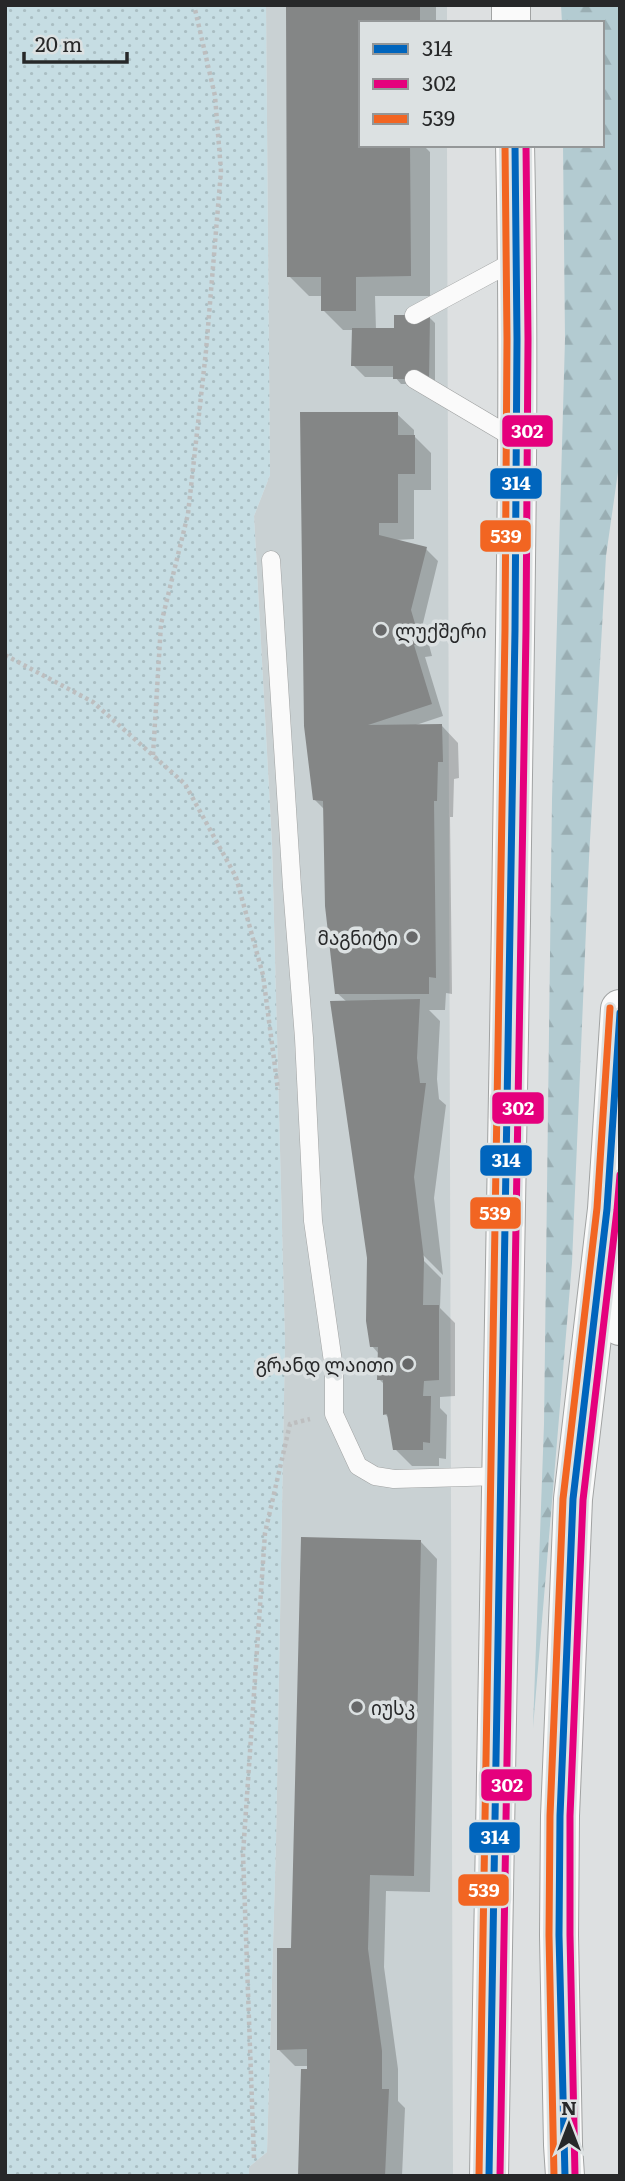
<svg xmlns="http://www.w3.org/2000/svg" width="625" height="2181" viewBox="0 0 625 2181" font-family="Literata,'Noto Sans Georgian',serif">
	<style>
		.built { fill: #c9d1d3 }
		.grass { fill: url(#grass-dots) }
		.forest { fill: url(#forest-firs) }
		.shadow { fill: #0003 }
		.building { fill: #848686 }
		.lines { fill: none; stroke-linecap: round; stroke-linejoin: round }
		.lane-casing { stroke: #a1a3a3; stroke-width: 19 }
		.primary-casing { stroke: #a1a3a3; stroke-width: 40 }
		.highway-casing { stroke: #a1a3a3; stroke-width: 40 }
		.path { stroke: #bdbebf; stroke-width: 4.5; stroke-dasharray: 3.5 3.5; stroke-linecap: butt }
		.lane { stroke: #fafafa; stroke-width: 18 }
		.primary { stroke: #fafafa; stroke-width: 38 }
		.highway { stroke: #fafafa; stroke-width: 38 }
		.bus-1-casing { stroke: #dce1e2; stroke-width: 12 }
		.bus-2-casing { stroke: #dce1e2; stroke-width: 12 }
		.bus-3-casing { stroke: #dce1e2; stroke-width: 12 }
		.bus-1 { stroke: #0065bd; stroke-width: 7 }
		.bus-2 { stroke: #e5007d; stroke-width: 7 }
		.bus-3 { stroke: #f26522; stroke-width: 7 }
		.poi-dot { fill: #676869; stroke: #dce1e2; stroke-width: 2.5 }
		.labels { text-anchor: middle; dominant-baseline: central; stroke-width: 7; stroke-linejoin: round; paint-order: stroke }
		.poi-label { font-size: 19px; fill: #272829; stroke: #dce1e2; text-anchor: start }
		.line-badge { stroke: #dce1e2; stroke-width: 2.5 }
		.badge-label { font-size: 19px; text-anchor: middle; font-weight: bold; fill: #fff }
	</style>
	<defs>
		<pattern id="grass-dots" width="8" height="8" patternUnits="userSpaceOnUse" patternTransform="scale(1.75)"><rect width="8" height="8" fill="#c6dde3"/><path d="M2 2h.1M6 6h.1" fill="none" stroke="#aabec3" stroke-width="1.8" stroke-linecap="round"/></pattern>
		<pattern id="forest-firs" width="22" height="20" patternUnits="userSpaceOnUse" patternTransform="scale(1.75)"><rect width="22" height="20" fill="#b3cbd1"/><path d="M5 1l3.5 6h-7zM16 11l3.5 6h-7z" fill="#9aaeb3"/></pattern>
	</defs>
	<rect width="100%" height="100%" fill="#dde0e1"/>
	<path class="built" d="M 266,5 L 447,5 L 447,23 L 361,23 L 361,145 L 447,145 L 453,2176 L 249,2176 L 249,2167 L 267,2152 L 276,1843 L 285,1342 L 272,843 L 254,516 L 270,475 Z"/>
	<path class="grass" d="M 5,5 L 266,5 L 270,475 L 254,516 L 272,843 L 285,1342 L 276,1843 L 267,2152 L 249,2167 L 249,2176 L 5,2176 Z"/>
	<path class="forest" d="M 561,5 L 620,5 L 620,458 L 606,556 L 589,858 L 572,1263 L 533,1728 L 544,1424 L 552,799 L 565,339 L 563,145 L 602,145 L 602,23 L 562,23 Z"/>
	<path class="shadow" d="M 288,5 L 436,5 L 436,23 L 361,23 L 361,145 L 437,145 L 424,146 L 430,152 L 430,296 L 375,296 L 376,330 L 395,330 L 429,317 L 435,323 L 435,384 L 401,384 L 395,377 L 365,377 L 353,365 L 353,330 L 343,330 L 323,310 L 323,296 L 309,296 L 289,276 Z
		M 397,414 L 414,430 L 414,436 L 431,453 L 431,490 L 414,490 L 414,539 L 395,540 L 426,549 L 438,561 L 423,623 L 432,656 L 425,657 L 443,716 L 413,726 L 442,726 L 458,743 L 459,778 L 454,779 L 453,817 L 450,817 L 452,994 L 446,993 L 445,1010 L 429,1010 L 440,1021 L 437,1079 L 439,1099 L 446,1105 L 434,1198 L 443,1275 L 419,1251 L 417,1254 L 441,1278 L 440,1308 L 455,1323 L 455,1396 L 440,1397 L 440,1408 L 447,1415 L 446,1459 L 439,1458 L 439,1466 L 412,1466 L 395,1449 L 390,1419 L 385,1414 L 385,1385 L 379,1379 L 379,1354 L 372,1346 L 369,1260 L 347,1002 L 337,993 L 325,810 L 314,799 Z
		M 421,1542 L 437,1559 L 430,1892 L 386,1891 L 384,1967 L 398,2069 L 398,2101 L 405,2108 L 402,2176 L 300,2176 L 309,2066 L 295,2066 L 278,2049 L 293,1949 Z"/>
	<path class="building" d="M 286,5 L 420,5 L 420,23 L 361,23 L 361,145 L 410,145 L 411,276 L 356,277 L 356,311 L 321,311 L 321,277 L 287,277 Z
		M 394,315 L 430,315 L 429,379 L 393,379 L 393,366 L 351,366 L 352,328 L 394,328 Z
		M 300,412 L 398,412 L 398,435 L 415,435 L 415,474 L 398,474 L 398,523 L 379,523 L 379,535 L 427,547 L 411,610 L 421,644 L 414,645 L 432,704 L 368,725 L 442,724 L 443,762 L 438,762 L 437,801 L 434,801 L 436,978 L 429,977 L 429,994 L 335,994 L 325,906 L 323,801 L 313,800 L 304,726 Z
		M 420,999 L 417,1058 L 420,1083 L 426,1083 L 414,1177 L 424,1259 L 423,1305 L 439,1305 L 439,1380 L 424,1381 L 423,1396 L 431,1396 L 430,1443 L 423,1442 L 423,1450 L 393,1450 L 387,1414 L 383,1415 L 383,1380 L 377,1380 L 378,1347 L 370,1347 L 366,1321 L 367,1258 L 330,1001 Z
		M 301,1537 L 421,1540 L 414,1876 L 370,1875 L 368,1949 L 382,2051 L 382,2089 L 389,2089 L 385,2176 L 298,2176 L 301,2069 L 307,2069 L 307,2049 L 277,2050 L 277,1948 L 291,1948 Z"/>
	<g class="lines">
		<g class="lane-casing">
			<path id="lane" d="M 414,315 L 518,259
				M 414,379 L 517,440
				M 271,560 L 292,887 L 304,1038 L 313,1221 L 334,1369 L 334,1414 L 358,1466 L 375,1476 L 394,1479 L 503,1476"/>
		</g>
		<g class="primary-casing">
			<path id="primary" d="M 611,1238 L 620,1326"/>
		</g>
		<g class="highway-casing">
			<path id="highway" d="M 511,5 L 511,23
				M 489,2176 C 498,1757 505,1339 511,921 C 514,662 521,404 515,145
				M 565,2176 L 563,2145 L 559,1935 L 560,1816 L 573,1499 L 607,1209 L 620,1009"/>
		</g>
		<path class="path" d="M 5,655 L 93,702 L 185,784 L 236,877 L 263,975 L 278,1090
			M 153,755 L 161,624 L 188,514 L 206,351 L 221,171 L 215,96 L 194,5
			M 254,2158 L 243,1854 L 265,1533 L 290,1424 L 310,1419"/>
		<use href="#lane" class="lane"/>
		<use href="#primary" class="primary"/>
		<use href="#highway" class="highway"/>
		<g class="bus-1-casing">
			<path id="bus-1" d="M 489,2176 L 515,630 L 517,339 L 515,145
				M 565,2176 L 559,1935 L 560,1816 L 573,1499 L 607,1209 L 620,1013"/>
		</g>
		<g class="bus-2-casing">
			<path id="bus-2" d="M 575,2175 L 570,1935 L 570,1816 L 583,1500 L 617,1210 L 620,1175
				M 500,2176 L 526,630 L 528,339 L 526,145"/>
		</g>
		<g class="bus-3-casing">
			<path id="bus-3" d="M 479,2176 L 505,630 L 507,339 L 505,145
				M 554,2176 L 549,1935 L 550,1816 L 563,1499 L 597,1208 L 610,1008"/>
		</g>
		<use href="#bus-1" class="bus-1"/>
		<use href="#bus-2" class="bus-2"/>
		<use href="#bus-3" class="bus-3"/>
	</g>
	<g class="poi-dot">
		<circle cx="381" cy="630" r="7"/>
		<circle cx="412" cy="937" r="7"/>
		<circle cx="408" cy="1364" r="7"/>
		<circle cx="357" cy="1707" r="7"/>
	</g>
	<g class="labels">
		<g class="poi-label">
			<text x="395" y="630">ლუქშერი</text>
			<text x="398" y="937" text-anchor="end">მაგნიტი</text>
			<text x="394" y="1364" text-anchor="end">გრანდ ლაითი</text>
			<text x="371" y="1707">იუსკ</text>
		</g>
	</g>
	<g class="line-badge">
		<rect x="501" y="414" width="53" height="34" rx="7" fill="#e5007d"/>
		<rect x="489" y="467" width="54" height="33" rx="7" fill="#0065bd"/>
		<rect x="479" y="519" width="53" height="34" rx="7" fill="#f26522"/>
		<rect x="491" y="1091" width="54" height="34" rx="7" fill="#e5007d"/>
		<rect x="479" y="1144" width="54" height="33" rx="7" fill="#0065bd"/>
		<rect x="469" y="1196" width="53" height="34" rx="7" fill="#f26522"/>
		<rect x="480" y="1768" width="53" height="34" rx="7" fill="#e5007d"/>
		<rect x="468" y="1821" width="53" height="33" rx="7" fill="#0065bd"/>
		<rect x="457" y="1873" width="53" height="34" rx="7" fill="#f26522"/>
	</g>
	<g class="badge-label">
		<text x="527" y="438">302</text>
		<text x="516" y="490">314</text>
		<text x="506" y="543">539</text>
		<text x="518" y="1115">302</text>
		<text x="506" y="1167">314</text>
		<text x="495" y="1220">539</text>
		<text x="507" y="1792">302</text>
		<text x="495" y="1844">314</text>
		<text x="484" y="1897">539</text>
	</g>
	<rect width="625" height="2181" fill="none" stroke="#272829" stroke-width="14"/>
	<rect x="359" y="21" width="245" height="126" fill="#dce1e2" stroke="#949798" stroke-width="2"/>
	<rect x="373" y="44" width="35" height="10" fill="#0065bd" stroke="#949798" stroke-width="2"/>
	<text x="422" y="56" font-size="21" fill="#272829">314</text>
	<rect x="373" y="79" width="35" height="10" fill="#e5007d" stroke="#949798" stroke-width="2"/>
	<text x="422" y="91" font-size="21" fill="#272829">302</text>
	<rect x="373" y="114" width="35" height="10" fill="#f26522" stroke="#949798" stroke-width="2"/>
	<text x="422" y="126" font-size="21" fill="#272829">539</text>
	<g transform="translate(569 2125)" stroke="#dce1e2" stroke-width="5" paint-order="stroke">
	<path d="M0-5L12 26L0 18L-12 26Z" fill="#272829"/>
	<text y="-10" font-size="19" font-weight="bold" text-anchor="middle" fill="#272829">N</text>
	</g>
	<path d="M24 52v10h103v-10" fill="none" stroke="#272829" stroke-width="3.5"/>
	<text x="35" y="52" font-size="21" fill="#272829" stroke="#dce1e2" stroke-width="5" paint-order="stroke">20 m</text>
</svg>
